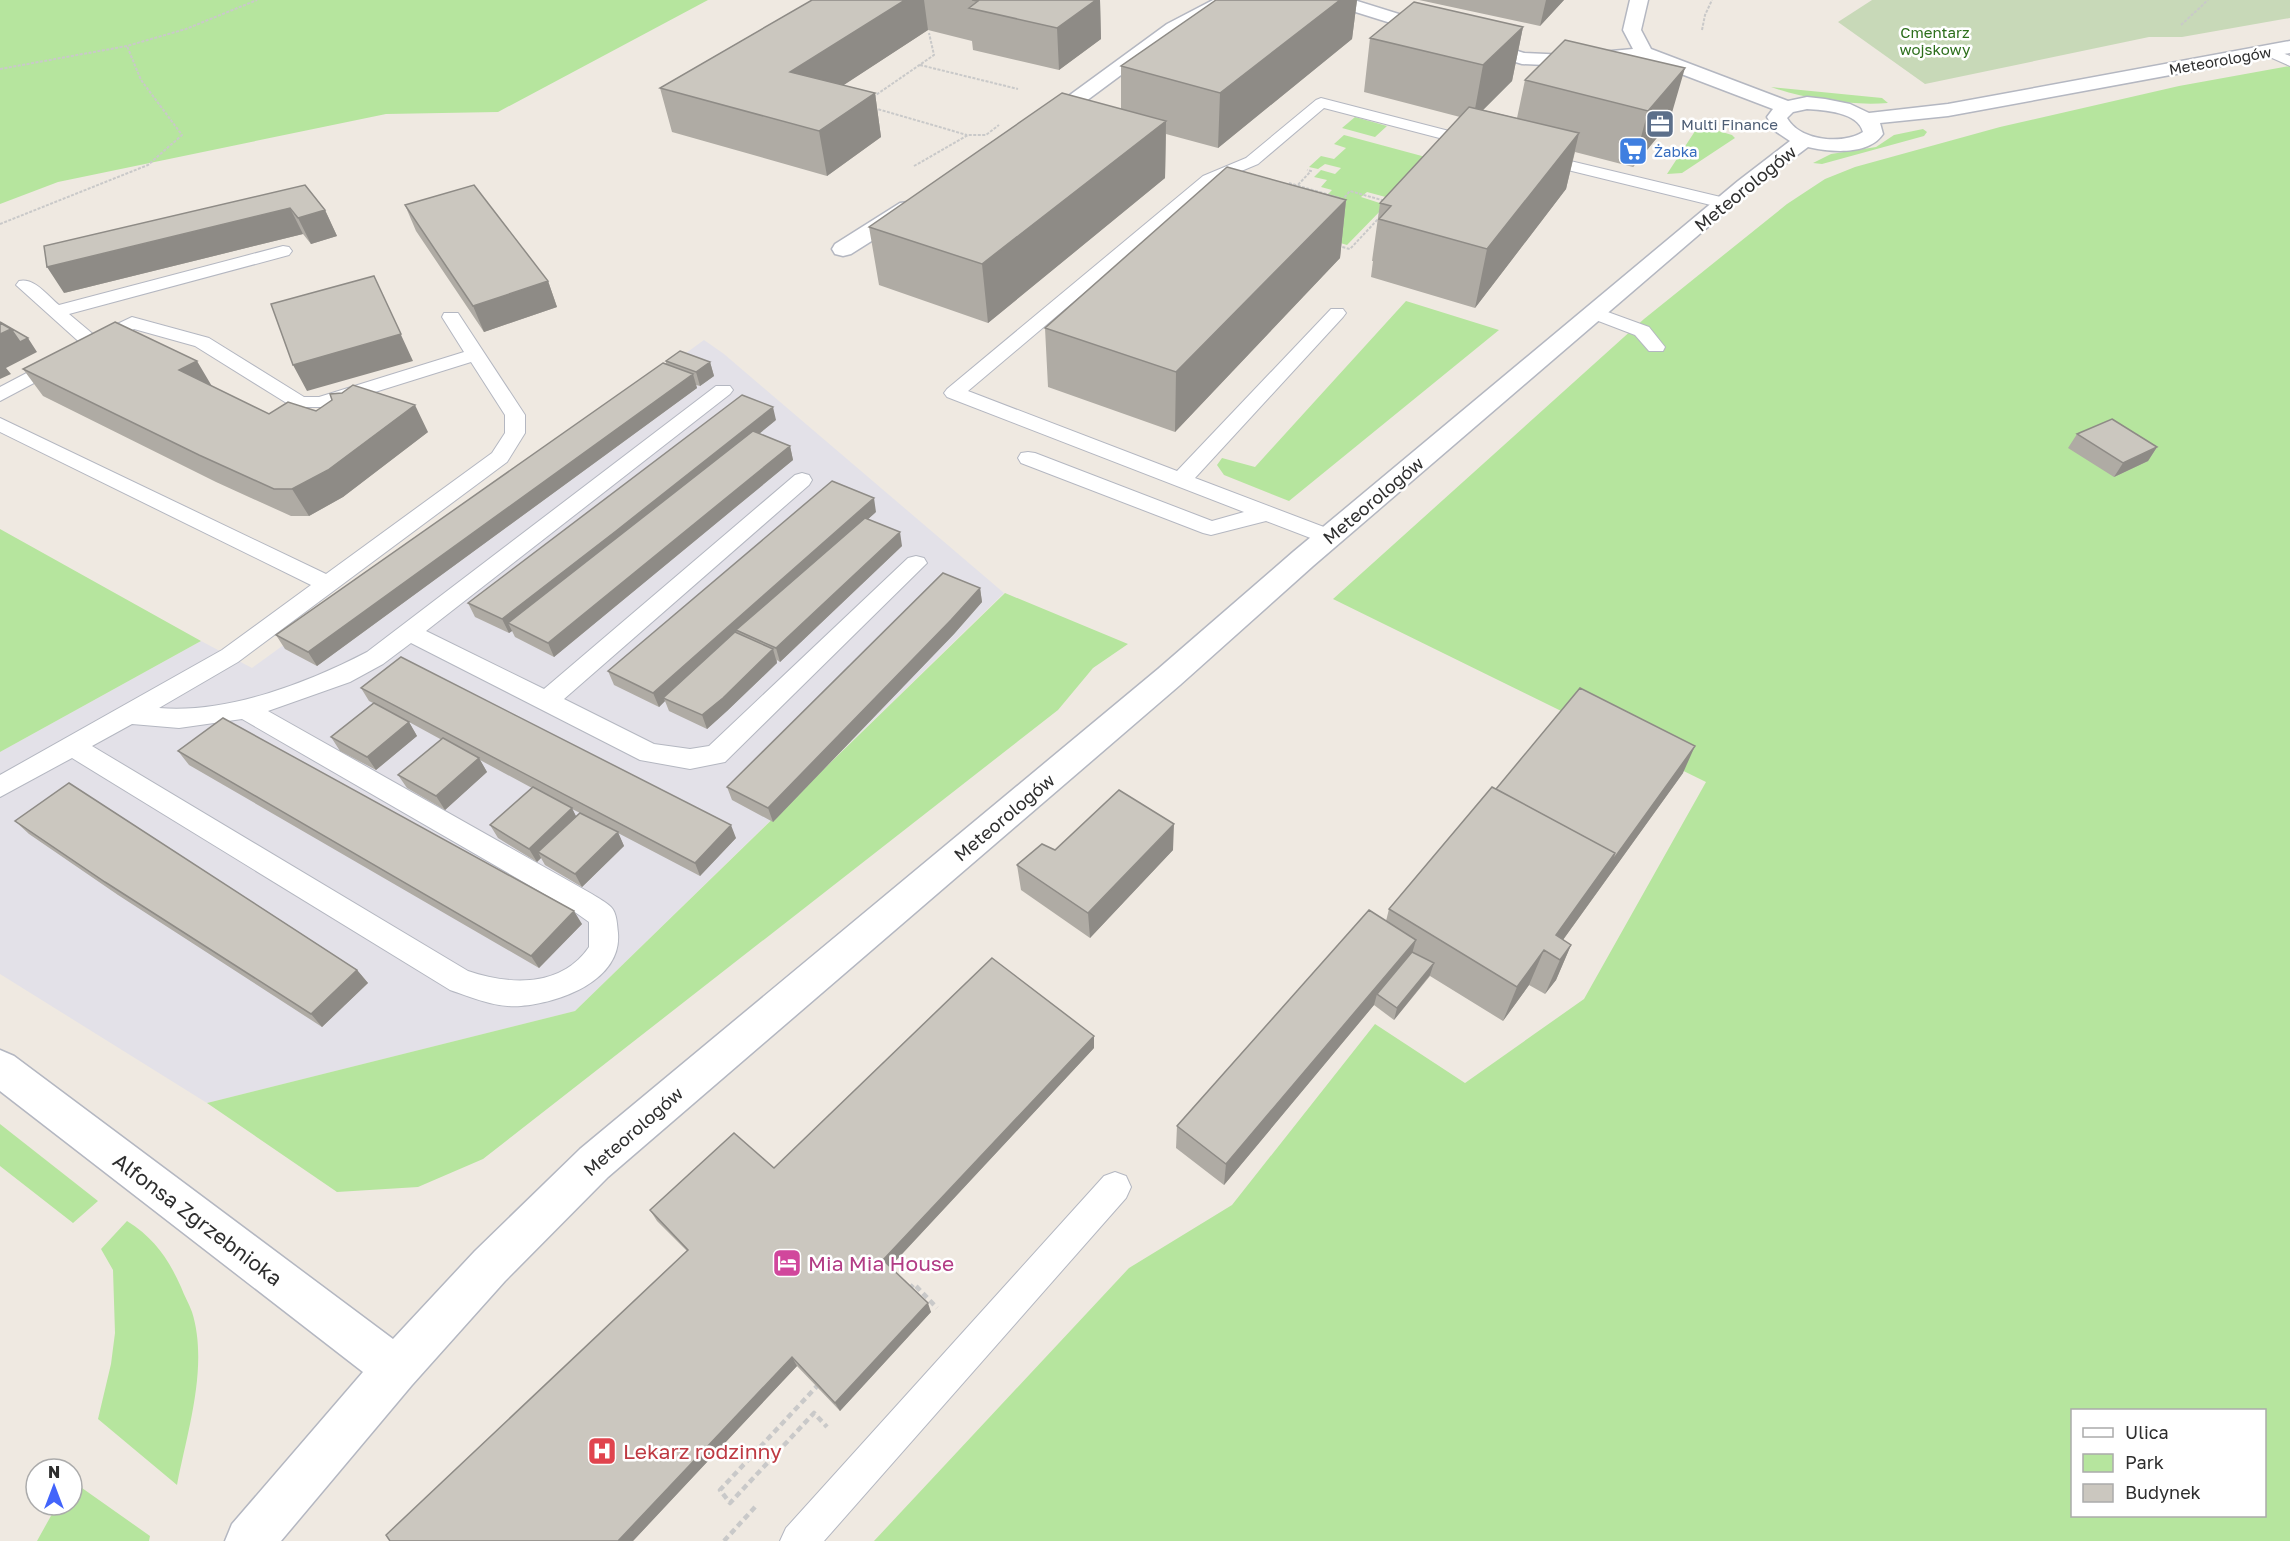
<svg xmlns="http://www.w3.org/2000/svg" width="2290" height="1541" viewBox="0 0 2290 1541" font-family="'Golos Text',sans-serif">
	<style>
		.industrial { fill: #e3e1e8 }
		.green { fill: #b6e59e; fill-rule: evenodd }
		.cemetery { fill: #c8d9b8 }
		.lines { fill: none; stroke-linecap: round; stroke-linejoin: round }
		.service-casing { stroke: #b4b7c1; stroke-width: 2 }
		.minor-casing { stroke: #b4b7c1; stroke-width: 3 }
		.path-far1 { stroke: #c9c9c9; stroke-width: 2; stroke-dasharray: 3 1.5; stroke-linecap: butt }
		.path { stroke: #c9c9c9; stroke-width: 4.5; stroke-dasharray: 6 4; stroke-linecap: butt }
		.service { fill: #fff; fill-rule: evenodd }
		.minor { fill: #fff; fill-rule: evenodd }
		.wall { fill: #afaba4; fill-rule: evenodd }
		.shaded-wall { fill: #8e8b86 }
		.building { fill: #cbc7bf; stroke: #8e8b86; stroke-width: 1.5 }
		.labels { text-anchor: middle; dominant-baseline: central; stroke-width: 5; stroke-linejoin: round; paint-order: stroke }
		.far-park-label { font-size: 15px; fill: #2c6e1b; stroke: #fff }
		.far-street-label { font-size: 15px; fill: #2e2e2e; stroke: #fff }
		.far-service-label { font-size: 15px; fill: #4e5e75; stroke: #fff; text-anchor: start }
		.far-shop-label { font-size: 15px; fill: #366cbe; stroke: #fff; text-anchor: start }
		.street-label { font-size: 18px; fill: #2e2e2e; stroke: #fff }
		.near-street-label { font-size: 21px; fill: #2e2e2e; stroke: #fff }
		.near-hotel-label { font-size: 21px; fill: #b23c85; stroke: #fff; text-anchor: start }
		.near-health-label { font-size: 21px; fill: #be3a42; stroke: #fff; text-anchor: start }
	</style>
	<rect width="100%" height="100%" fill="#efe9e1"/>
	<path class="industrial" d="M 704,340 L 724,354 L 1004,593 L 575,1011 L 207,1103 L 0,974 L 0,752 L 201,641 L 252,668 Z"/>
	<path class="green" d="M 0,0 L 708,0 L 498,112 L 386,114 L 58,182 L 0,204 Z
		M 2290,66 L 2290,1541 L 874,1541 L 1129,1268 L 1232,1205 L 1375,1024 L 1465,1083 L 1584,999 L 1706,782 L 1333,599 L 1644,319 L 1787,204 L 1825,179 L 1855,167 L 2000,127 L 2179,86 ZM 2072,1410 L 2264,1410 L 2264,1516 L 2072,1516 Z
		M 1771,87 L 1882,98 L 1888,103 C 1852,106 1805,99 1771,87 Z
		M 1355,117 L 1387,126 L 1375,137 L 1342,128 Z
		M 1699,125 L 1732,135 L 1735,138 L 1682,173 L 1667,174 Z
		M 1923,129 L 1927,132 L 1924,136 L 1822,164 L 1813,163 L 1831,154 L 1876,147 L 1894,135 Z
		M 1344,135 L 1433,159 L 1393,199 L 1367,192 L 1361,197 L 1386,205 L 1347,245 L 1281,225 L 1320,202 L 1332,190 L 1321,187 L 1327,180 L 1314,177 L 1321,170 L 1335,174 L 1341,168 L 1325,164 L 1318,169 L 1309,167 L 1321,156 L 1334,159 L 1346,148 L 1334,144 Z
		M 1406,301 L 1499,330 L 1289,501 L 1224,475 L 1217,465 L 1222,458 L 1255,467 Z
		M 0,529 L 201,641 L 0,752 Z
		M 1005,593 L 1128,644 L 1093,668 L 1058,710 L 483,1159 L 418,1187 L 337,1192 L 207,1103 L 575,1011 Z
		M 0,1124 L 98,1201 L 73,1223 L 0,1166 Z
		M 127,1221 C 154,1238 168,1258 181,1287 C 184,1295 189,1304 192,1312 C 209,1366 187,1432 177,1485 L 98,1419 L 111,1364 L 115,1333 L 113,1270 L 101,1249 Z
		M 82,1488 L 150,1536 L 149,1541 L 37,1541 L 57,1505 L 72,1505 L 72,1492 Z"/>
	<path class="cemetery" d="M 1872,0 L 2290,0 L 2290,18 L 2182,37 L 2149,37 L 1925,84 L 1838,22 Z"/>
	<g class="lines">
		<g class="service-casing">
			<path id="service" d="M 2268,47 L 2290,56 L 2290,66 L 2263,54 L 2261,51 L 2263,48 Z
				M 1321,98 L 1484,140 L 1486,143 L 1478,148 L 1324,108 L 1258,164 L 1215,182 L 968,391 L 1177,471 L 1331,309 L 1343,309 L 1346,313 L 1343,317 L 1195,478 L 1337,532 L 1340,537 L 1337,542 L 1329,544 L 1321,542 L 1266,521 L 1211,535 L 1203,533 L 1021,463 L 1018,458 L 1021,453 L 1028,452 L 1035,453 L 1212,521 L 1244,512 L 947,397 L 944,393 L 947,389 L 1203,176 L 1246,158 L 1316,100 Z
				M 1537,153 L 1729,199 L 1731,203 L 1723,208 L 1531,161 L 1529,158 L 1531,155 Z
				M 283,246 L 289,247 L 292,251 L 289,255 L 69,314 L 94,335 L 132,317 L 209,338 L 304,397 L 319,397 L 464,352 L 442,317 L 444,313 L 458,313 L 525,415 L 525,433 L 507,462 L 238,662 L 159,708 C 226,714 308,683 367,652 L 716,386 L 730,386 L 733,390 L 730,394 L 426,631 L 544,689 L 795,475 L 802,473 L 809,475 L 812,480 L 809,485 L 564,699 L 654,744 L 690,749 L 709,746 L 908,558 L 916,556 L 924,558 L 927,563 L 725,762 L 690,769 L 640,760 L 411,643 L 383,664 L 350,682 L 268,711 L 592,894 C 598,898 606,902 611,907 C 617,913 617,925 618,933 C 622,981 559,1003 521,1006 C 496,1008 473,998 450,990 L 72,758 L 0,797 L 0,775 L 222,650 L 311,585 L 0,432 L 0,418 L 326,574 L 492,453 L 505,433 L 505,415 L 471,362 L 327,407 L 293,407 L 195,346 L 134,329 L 100,348 L 86,348 L 16,285 L 19,281 C 34,277 48,296 59,305 ZM 242,719 L 572,910 L 589,922 L 589,947 C 561,988 509,985 468,971 L 92,746 L 132,724 L 179,728 Z
				M 1594,307 L 1649,327 L 1665,347 L 1663,351 L 1649,351 L 1635,335 L 1588,317 L 1585,313 L 1588,309 Z
				M 59,356 L 66,358 L 69,362 L 66,366 L 0,401 L 0,387 Z
				M 1115,1172 L 1126,1176 L 1131,1187 L 1126,1198 L 824,1541 L 780,1541 L 786,1528 L 1104,1176 Z"/>
		</g>
		<g class="minor-casing">
			<path id="minor" d="M 1213,0 L 1235,0 L 1232,4 L 1179,32 L 1051,127 L 1037,127 L 1034,123 L 1037,119 L 1167,24 Z
				M 1327,0 L 1354,0 L 1524,53 L 1568,55 L 1633,49 L 1623,30 L 1630,0 L 1648,0 L 1641,30 L 1651,49 L 1788,101 L 1807,97 L 1825,99 L 1850,104 L 1869,113 L 1948,104 L 2290,41 L 2290,53 L 1948,116 L 1880,123 L 1883,134 C 1868,156 1830,152 1808,147 L 1752,189 L 1313,566 L 1180,685 L 608,1177 L 505,1281 L 412,1385 L 281,1541 L 225,1541 L 232,1524 L 363,1372 L 0,1091 L 0,1050 L 14,1056 L 393,1339 L 475,1251 L 580,1149 L 1158,669 L 1293,552 L 1738,181 L 1790,141 L 1775,131 L 1767,117 L 1773,109 L 1642,59 L 1568,66 L 1522,64 L 1330,4 ZM 1807,109 C 1824,110 1858,112 1863,132 C 1842,145 1800,141 1787,118 L 1793,112 Z
				M 908,202 L 916,203 L 919,208 L 916,213 L 851,254 L 843,256 L 835,254 L 832,249 L 835,244 L 900,203 Z"/>
		</g>
		<path class="path-far1" d="M 2181,25 L 2208,0
			M 1702,30 L 1705,15 L 1712,0
			M 920,65 L 1018,89
			M 0,69 L 127,46 L 186,29 L 257,0
			M 873,97 L 934,55 L 929,33
			M 874,108 L 967,135
			M 914,166 L 968,135 L 986,135 L 999,125
			M 1289,183 L 1343,199 L 1350,191 L 1385,201
			M 1295,188 L 1311,171 L 1307,170
			M 0,224 L 148,165 L 182,135 L 141,80 L 127,46
			M 1338,246 L 1350,249 L 1379,218"/>
		<path class="path" d="M 909,1289 L 914,1284 L 937,1308
			M 819,1384 L 720,1490 L 730,1503 L 814,1413 L 827,1427
			M 724,1541 L 756,1506"/>
		<use href="#service" class="service"/>
		<use href="#minor" class="minor"/>
	</g>
	<path class="wall" d="M 812,0 L 1100,0 L 1101,39 L 1059,70 L 973,50 L 972,41 L 928,30 L 843,85 L 875,93 L 881,137 L 827,176 L 672,132 L 660,88 Z
		M 1216,0 L 1357,0 L 1352,39 L 1218,148 L 1166,134 L 1165,178 L 988,323 L 879,285 L 869,227 L 1121,109 L 1121,66 Z
		M 1419,0 L 1564,0 L 1540,26 Z
		M 1523,27 L 1512,81 L 1483,110 L 1517,118 L 1525,80 L 1565,40 L 1669,123 L 1633,167 L 1575,152 L 1566,189 L 1475,308 L 1371,277 L 1373,261 L 1372,261 L 1380,203 L 1460,117 L 1364,92 L 1370,38 Z
		M 305,185 L 325,210 L 337,236 L 311,244 L 303,234 L 64,293 Z
		M 1346,200 L 1340,258 L 1175,432 L 1048,387 L 1045,328 Z
		M 405,205 L 548,281 L 557,307 L 484,332 L 416,231 Z
		M 666,361 L 710,362 L 714,376 L 700,386 L 696,385 L 697,388 L 317,666 L 285,649 L 276,635 L 666,364 Z
		M 23,369 L 213,387 L 269,414 L 316,411 L 428,432 L 343,497 L 309,516 L 291,516 L 216,482 L 43,396 Z
		M 776,420 L 759,434 L 790,446 L 793,460 L 554,657 L 515,637 L 512,631 L 509,633 L 475,617 L 468,603 Z
		M 2077,434 L 2157,447 L 2148,461 L 2114,477 L 2068,448 Z
		M 876,512 L 868,519 L 902,546 L 780,662 L 777,660 L 777,663 L 727,711 L 707,729 L 669,711 L 665,701 L 659,707 L 614,685 L 608,671 Z
		M 980,588 L 982,602 L 954,634 L 773,822 L 732,800 L 727,787 Z
		M 361,688 L 736,838 L 700,876 L 618,833 L 624,846 L 582,887 L 545,865 L 541,858 L 537,862 L 498,838 L 490,825 L 532,788 L 480,760 L 487,772 L 445,810 L 407,788 L 398,775 L 442,740 L 409,722 L 417,736 L 376,770 L 340,751 L 331,737 L 373,703 L 369,701 ZM 572,809 L 580,813 L 576,817 Z
		M 178,751 L 582,924 L 539,968 L 189,765 Z
		M 1683,773 L 1563,940 L 1571,945 L 1556,980 L 1545,994 L 1529,985 L 1503,1021 L 1430,976 L 1394,1020 L 1374,1005 L 1224,1185 L 1176,1148 L 1177,1126 L 1386,921 L 1389,909 L 1496,789 Z
		M 15,821 L 357,970 L 368,983 L 322,1027 L 118,895 L 29,834 Z
		M 1055,850 L 1173,850 L 1090,938 L 1021,890 L 1017,865 Z
		M 1094,1048 L 890,1267 L 931,1312 L 840,1411 L 797,1366 L 633,1541 L 390,1541 L 687,1251 L 657,1221 L 650,1210 L 774,1168 Z"/>
	<path class="shaded-wall" d="M 905,0 L 924,0 L 928,30 L 798,115 L 790,72 Z
		M 1096,0 L 1100,0 L 1101,39 L 1059,70 L 1057,28 Z
		M 1340,0 L 1357,0 L 1352,39 L 1218,148 L 1220,93 Z
		M 1546,0 L 1564,0 L 1540,26 Z
		M 1523,27 L 1512,81 L 1473,120 L 1483,65 Z
		M 1685,68 L 1669,123 L 1633,167 L 1648,111 Z
		M 875,93 L 881,137 L 827,176 L 819,131 Z
		M 1166,121 L 1165,178 L 988,323 L 982,264 Z
		M 1579,133 L 1566,189 L 1475,308 L 1487,249 Z
		M 1346,200 L 1340,258 L 1175,432 L 1176,372 Z
		M 290,208 L 303,234 L 64,293 L 47,267 Z
		M 325,210 L 337,236 L 311,244 L 298,218 Z
		M 374,276 L 413,361 L 307,391 L 293,365 Z
		M 548,281 L 557,307 L 484,332 L 473,306 Z
		M 11,329 L 28,338 L 37,352 L 6,368 L 11,374 L 0,379 L 0,334 Z
		M 197,361 L 213,388 L 179,370 Z
		M 710,362 L 714,376 L 700,386 L 696,372 Z
		M 693,374 L 697,388 L 317,666 L 308,652 Z
		M 415,405 L 428,432 L 343,497 L 309,516 L 292,489 Z
		M 773,407 L 776,420 L 621,545 L 508,623 L 512,631 L 509,633 L 502,619 Z
		M 790,446 L 793,460 L 554,657 L 548,643 Z
		M 2157,447 L 2148,461 L 2114,477 L 2123,463 Z
		M 874,498 L 876,512 L 742,632 L 736,630 L 738,636 L 663,698 L 665,701 L 659,707 L 653,693 Z
		M 900,532 L 902,546 L 780,662 L 776,648 Z
		M 980,588 L 982,602 L 954,634 L 773,822 L 768,808 Z
		M 773,649 L 777,663 L 727,711 L 707,729 L 702,715 Z
		M 409,722 L 417,736 L 376,770 L 367,757 Z
		M 1695,746 L 1683,773 L 1552,955 L 1556,935 L 1615,853 Z
		M 479,758 L 487,772 L 445,810 L 436,796 Z
		M 572,808 L 579,822 L 538,852 L 541,858 L 537,862 L 529,849 Z
		M 1174,824 L 1173,850 L 1090,938 L 1088,913 Z
		M 731,825 L 736,838 L 700,876 L 695,863 Z
		M 618,832 L 624,846 L 582,887 L 575,874 Z
		M 574,911 L 582,924 L 539,968 L 531,956 Z
		M 1416,940 L 1409,964 L 1377,994 L 1374,1005 L 1224,1185 L 1226,1164 Z
		M 1571,945 L 1556,980 L 1545,994 L 1560,960 Z
		M 1544,950 L 1529,985 L 1503,1021 L 1517,987 Z
		M 1434,963 L 1430,975 L 1394,1020 L 1397,1008 Z
		M 357,970 L 368,983 L 322,1027 L 311,1014 Z
		M 1094,1036 L 1094,1048 L 887,1270 L 883,1260 Z
		M 928,1303 L 931,1312 L 840,1411 L 835,1403 Z
		M 792,1357 L 797,1366 L 633,1541 L 618,1541 Z"/>
	<path class="building" d="M 812,0 L 905,0 L 790,72 L 875,93 L 819,131 L 660,88 Z
		M 972,0 L 1096,0 L 1057,28 L 969,8 L 978,1 Z
		M 1216,0 L 1340,0 L 1220,93 L 1121,66 Z
		M 1414,2 L 1523,27 L 1483,65 L 1370,38 Z
		M 1565,40 L 1685,68 L 1648,111 L 1525,80 Z
		M 1062,93 L 1166,121 L 982,264 L 869,227 Z
		M 1469,107 L 1579,133 L 1487,249 L 1379,219 L 1391,206 L 1380,203 Z
		M 1227,167 L 1346,200 L 1176,372 L 1045,328 Z
		M 305,185 L 325,210 L 298,218 L 290,208 L 47,267 L 44,246 Z
		M 474,185 L 548,281 L 473,306 L 405,205 Z
		M 374,276 L 401,334 L 293,365 L 271,304 Z
		M 0,322 L 28,338 L 20,342 L 11,329 Z
		M 115,322 L 197,361 L 179,370 L 269,414 L 288,402 L 316,411 L 332,400 L 330,394 L 342,393 L 353,385 L 415,405 L 328,470 L 292,489 L 274,489 L 199,455 L 23,369 Z
		M 0,323 L 11,329 L 0,334 Z
		M 680,351 L 710,362 L 696,372 L 666,361 Z
		M 663,363 L 693,374 L 308,652 L 276,635 Z
		M 742,395 L 773,407 L 616,531 L 502,619 L 468,603 Z
		M 2112,419 L 2157,447 L 2123,463 L 2077,434 Z
		M 753,431 L 790,446 L 548,643 L 508,623 Z
		M 832,481 L 874,498 L 653,693 L 608,671 Z
		M 865,518 L 900,532 L 776,648 L 736,630 Z
		M 943,573 L 980,588 L 951,620 L 768,808 L 727,787 Z
		M 735,632 L 773,649 L 723,698 L 702,715 L 663,698 Z
		M 401,657 L 731,825 L 695,863 L 361,688 Z
		M 1580,688 L 1695,746 L 1610,864 L 1615,853 L 1496,789 Z
		M 374,703 L 409,722 L 367,757 L 331,737 Z
		M 223,718 L 574,911 L 531,956 L 178,751 Z
		M 443,738 L 479,758 L 436,796 L 398,775 Z
		M 69,783 L 357,970 L 311,1014 L 105,882 L 15,821 Z
		M 533,787 L 572,808 L 529,849 L 490,825 Z
		M 1492,787 L 1615,853 L 1556,935 L 1571,945 L 1560,960 L 1544,950 L 1517,987 L 1389,909 Z
		M 1119,790 L 1174,824 L 1088,913 L 1017,865 L 1042,844 L 1055,850 Z
		M 580,813 L 618,832 L 575,874 L 538,852 Z
		M 1369,910 L 1416,940 L 1226,1164 L 1177,1126 Z
		M 1412,952 L 1434,963 L 1397,1008 L 1377,994 Z
		M 992,958 L 1094,1036 L 883,1260 L 928,1303 L 835,1403 L 792,1357 L 618,1541 L 390,1541 L 386,1535 L 688,1250 L 650,1210 L 734,1133 L 774,1168 Z"/>
	<defs>
		<g id="office-square" transform="scale(1.5)"><rect x="-9" y="-9" width="18" height="18" rx="4" fill="#5c6f8a" stroke="#fff"/><path d="M-6-3h4V-5.5h4V-3h4V5H-6ZM-1-4.5V-3h2v-1.5ZM-6 0V1H6V0Z" fill="#fff"/></g>
		<g id="supermarket-square" transform="scale(1.5)"><rect x="-9" y="-9" width="18" height="18" rx="4" fill="#3f7fe0" stroke="#fff"/><path d="M-6-5.5h2.5l.6 2H6L4.5 2H-2.5L-4.4-4H-6ZM-1.5 3.2a1.3 1.3 0 1 0 .1 0ZM3 3.2a1.3 1.3 0 1 0 .1 0Z" fill="#fff"/></g>
		<g id="hotel-square" transform="scale(1.5)"><rect x="-9" y="-9" width="18" height="18" rx="4" fill="#d1479c" stroke="#fff"/><path d="M-6-4.5h1.5V1H6V5H4.5V3h-9V5H-6ZM-4 0a1.8 1.8 0 1 1 3.6 0ZM.5 0V-2.5h3Q6-2.5 6 0Z" fill="#fff"/></g>
		<g id="hospital-square" transform="scale(1.5)"><rect x="-9" y="-9" width="18" height="18" rx="4" fill="#e0444e" stroke="#fff"/><path d="M-5-5h3v3.5h4V-5h3V5h-3V1.5h-4V5h-3Z" fill="#fff"/></g>
	</defs>
	<g fill-rule="evenodd">
		<use href="#office-square" x="1660" y="124"/>
		<use href="#supermarket-square" x="1633" y="151"/>
		<use href="#hotel-square" x="787" y="1263"/>
		<use href="#hospital-square" x="602" y="1451"/>
	</g>
	<g class="labels">
		<g class="far-park-label">
			<text x="1935" y="32">Cmentarz<tspan x="1935" dy="17">wojskowy</tspan></text>
		</g>
		<g class="far-street-label">
			<text transform="translate(2220 60) rotate(-10)">Meteorologów</text>
		</g>
		<g class="far-service-label">
			<text x="1681" y="124">Multi Finance</text>
		</g>
		<g class="far-shop-label">
			<text x="1654" y="151">Żabka</text>
		</g>
		<g class="street-label">
			<text transform="translate(1745 188) rotate(-39)">Meteorologów</text>
			<text transform="translate(1373 500) rotate(-40)">Meteorologów</text>
			<text transform="translate(1004 817) rotate(-40)">Meteorologów</text>
			<text transform="translate(633 1131) rotate(-41)">Meteorologów</text>
		</g>
		<g class="near-street-label">
			<text transform="translate(198 1219) rotate(37)">Alfonsa Zgrzebnioka</text>
		</g>
		<g class="near-hotel-label">
			<text x="808" y="1263">Mia Mia House</text>
		</g>
		<g class="near-health-label">
			<text x="623" y="1451">Lekarz rodzinny</text>
		</g>
	</g>
	<rect x="2071" y="1409" width="195" height="108" fill="#ffffff" stroke="#ababab" stroke-width="1.5"/>
	<rect x="2083" y="1428" width="30" height="9" fill="#ffffff" stroke="#ababab" stroke-width="1.5"/>
	<text x="2125" y="1439" font-size="18" fill="#2e2e2e">Ulica</text>
	<rect x="2083" y="1454" width="30" height="18" fill="#b6e59e" stroke="#ababab" stroke-width="1.5"/>
	<text x="2125" y="1469" font-size="18" fill="#2e2e2e">Park</text>
	<rect x="2083" y="1484" width="30" height="18" fill="#cbc7bf" stroke="#ababab" stroke-width="1.5"/>
	<text x="2125" y="1499" font-size="18" fill="#2e2e2e">Budynek</text>
	<g transform="translate(54 1487)"><circle r="28" fill="#ffffff" stroke="#ababab" stroke-width="1.5"/>
	<path d="M0-4.5L10 22L0 15L-10 22Z" fill="#4264fb"/>
	<text y="-9" font-size="16" font-weight="bold" text-anchor="middle" fill="#2e2e2e">N</text>
	</g>
</svg>
